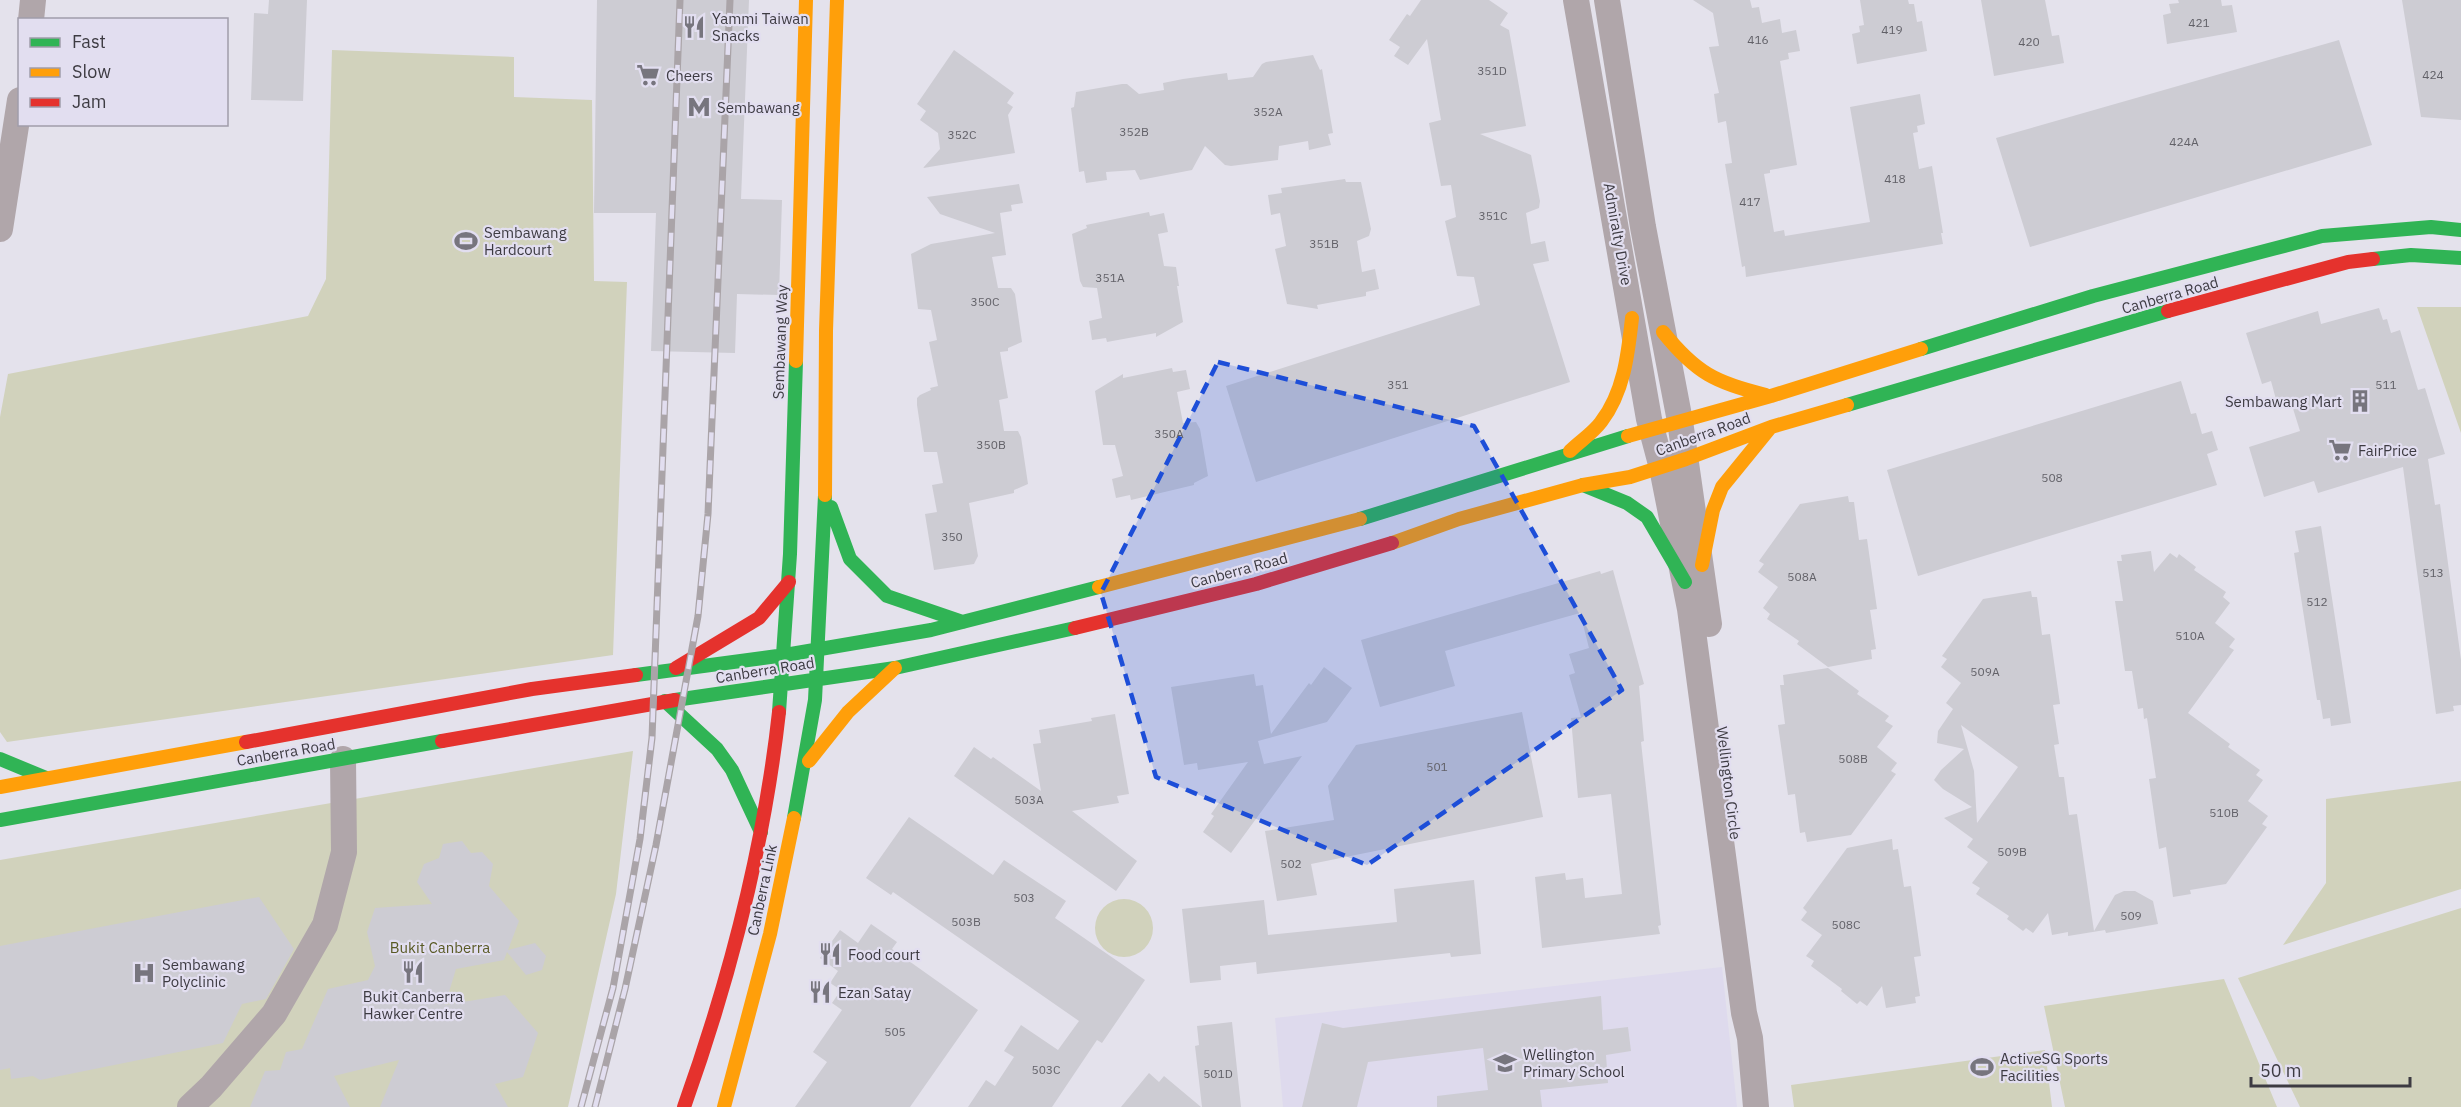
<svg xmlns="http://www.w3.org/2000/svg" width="2461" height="1107" viewBox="0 0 2461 1107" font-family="'IBM Plex Sans',sans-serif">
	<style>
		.built { fill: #dedaed }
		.green { fill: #d1d2bc }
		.building { fill: #cdccd3; fill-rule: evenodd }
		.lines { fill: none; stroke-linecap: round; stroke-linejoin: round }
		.street { stroke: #b0a6aa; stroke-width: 26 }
		.fast { stroke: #30b455; stroke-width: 14 }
		.slow { stroke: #ff9f0a; stroke-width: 14 }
		.jam { stroke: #e5322d; stroke-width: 14 }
		.rail-casing { stroke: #aaa4a8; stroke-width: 7 }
		.rail { stroke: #e2def0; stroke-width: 4.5; stroke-dasharray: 14; stroke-linecap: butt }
		.marked { fill: #1d4ed8; fill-opacity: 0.2; stroke: #1d4ed8; stroke-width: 4.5; stroke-dasharray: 12 8; stroke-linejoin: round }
		.labels { text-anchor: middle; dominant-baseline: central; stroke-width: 4.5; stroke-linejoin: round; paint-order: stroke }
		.number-label { font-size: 12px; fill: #626168 }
		.poi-label { font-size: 15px; fill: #3d3b42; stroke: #e2def0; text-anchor: start }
		.street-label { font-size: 15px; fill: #3d3b42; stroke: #e2def0 }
		.park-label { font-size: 15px; fill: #595a24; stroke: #e2def0 }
	</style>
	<rect width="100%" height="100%" fill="#e4e2ec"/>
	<path class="built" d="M 1722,967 L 1737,1107 L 1283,1107 L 1275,1018 Z"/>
	<path class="green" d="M 332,50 L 514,57 L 514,97 L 592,100 L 594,281 L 627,282 L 613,655 L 7,742 L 0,732 L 0,417 L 8,374 L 308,316 L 326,279 Z
		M 2417,307 L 2461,307 L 2461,433 Z
		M 633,751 L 616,894 L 568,1107 L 0,1107 L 0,860 Z
		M 2461,781 L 2461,889 L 2283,945 L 2326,883 L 2326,799 Z
		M1095 928a29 29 0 1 1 58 0a29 29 0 1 1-58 0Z
		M 2461,908 L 2461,1107 L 2300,1107 L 2238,978 Z
		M 2224,979 L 2277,1107 L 2065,1107 L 2044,1006 Z
		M 2045,1050 L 2052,1107 L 1794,1107 L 1791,1085 Z"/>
	<path class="building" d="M 269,0 L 307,0 L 303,101 L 251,100 L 254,13 L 268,14 Z
		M 597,0 L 749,0 L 741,199 L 782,200 L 779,295 L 737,294 L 735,353 L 651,351 L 656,213 L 594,213 Z
		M 1421,0 L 1489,0 L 1508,13 L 1500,25 L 1509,30 L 1526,126 L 1480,134 L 1531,155 L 1540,201 L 1539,208 L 1526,213 L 1531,244 L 1545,241 L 1549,261 L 1533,264 L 1570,382 L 1256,482 L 1226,386 L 1480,305 L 1474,277 L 1457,276 L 1445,221 L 1456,217 L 1451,185 L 1441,186 L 1429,123 L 1441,120 L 1427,39 L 1408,65 L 1394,56 L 1400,47 L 1389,40 L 1407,14 L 1410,16 Z
		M 1693,0 L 1750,0 L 1752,8 L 1759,7 L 1762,23 L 1780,19 L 1782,33 L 1796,30 L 1800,51 L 1788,53 L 1789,59 L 1780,61 L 1797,165 L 1770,170 L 1770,173 L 1764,174 L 1774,232 L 1784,230 L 1785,236 L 1870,222 L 1850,107 L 1920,94 L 1925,124 L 1917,126 L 1918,132 L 1913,133 L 1919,169 L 1932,166 L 1943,233 L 1941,233 L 1943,244 L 1746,277 L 1745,266 L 1742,267 L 1725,164 L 1732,163 L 1726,121 L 1718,123 L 1714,94 L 1719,93 L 1709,47 L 1719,46 L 1713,13 Z
		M 1860,0 L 1908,0 L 1909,4 L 1914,4 L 1917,22 L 1922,21 L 1927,51 L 1857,64 L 1852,34 L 1860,32 L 1859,26 L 1864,25 Z
		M 1981,0 L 2045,0 L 2052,36 L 2059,35 L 2064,63 L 1994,76 Z
		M 2178,0 L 2221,0 L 2222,6 L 2232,5 L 2237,32 L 2167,44 L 2163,15 L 2171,13 L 2169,4 L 2179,3 Z
		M 2402,0 L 2461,0 L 2461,120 L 2421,117 Z
		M 2339,40 L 2372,145 L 2030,247 L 1996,138 Z
		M 954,50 L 1014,93 L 1007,103 L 1013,107 L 1008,115 L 1015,153 L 923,168 L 940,149 L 938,133 L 920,120 L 926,111 L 917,104 Z
		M 1313,55 L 1320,70 L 1322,69 L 1333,133 L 1328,134 L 1331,145 L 1309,150 L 1308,141 L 1279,146 L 1278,160 L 1231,166 L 1225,165 L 1205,146 L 1192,170 L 1140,180 L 1135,170 L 1106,172 L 1107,180 L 1086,183 L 1084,171 L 1079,172 L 1071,108 L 1074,107 L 1076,92 L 1122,84 L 1127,84 L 1139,94 L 1164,90 L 1163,83 L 1183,79 L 1227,73 L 1228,80 L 1253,77 L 1262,64 L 1266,62 Z
		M 1345,179 L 1346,182 L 1361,182 L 1371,229 L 1369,236 L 1357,241 L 1362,272 L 1375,269 L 1379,289 L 1366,292 L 1366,296 L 1317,305 L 1318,309 L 1287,304 L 1275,249 L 1286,246 L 1280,213 L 1271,215 L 1268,195 L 1282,193 L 1281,188 Z
		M 1019,184 L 1023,203 L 1011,205 L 1012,211 L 1000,213 L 1006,255 L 992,257 L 998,288 L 1011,288 L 1015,294 L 1022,342 L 1008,348 L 1008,351 L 1000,352 L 1008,398 L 999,400 L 1004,431 L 1018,431 L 1021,437 L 1028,484 L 1014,490 L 1014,493 L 969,503 L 978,556 L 974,564 L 934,570 L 925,514 L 937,512 L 932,485 L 943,483 L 937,452 L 924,452 L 917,405 L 917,398 L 920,395 L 931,390 L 930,388 L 938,386 L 929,342 L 937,340 L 931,310 L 918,309 L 911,254 L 931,244 L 995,233 L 940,214 L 927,197 Z
		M 1149,212 L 1150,216 L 1164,213 L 1168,232 L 1158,234 L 1164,266 L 1176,267 L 1179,286 L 1177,286 L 1183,322 L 1156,337 L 1156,333 L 1107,342 L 1106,338 L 1092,340 L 1089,321 L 1102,318 L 1097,288 L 1083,287 L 1080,281 L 1072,234 L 1087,228 L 1086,225 Z
		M 2379,308 L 2383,320 L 2387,319 L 2391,333 L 2400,330 L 2418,390 L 2425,388 L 2445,454 L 2428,459 L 2435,505 L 2440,504 L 2461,660 L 2461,705 L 2453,706 L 2454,711 L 2436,714 L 2403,467 L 2318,493 L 2314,481 L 2264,497 L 2249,447 L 2300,431 L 2290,399 L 2277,403 L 2271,381 L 2262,384 L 2246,333 L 2318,311 L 2321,324 Z
		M 1172,368 L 1173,372 L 1186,370 L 1190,389 L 1177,392 L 1183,423 L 1196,422 L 1200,429 L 1208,476 L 1194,483 L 1194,485 L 1131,500 L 1130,495 L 1116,498 L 1112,479 L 1123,476 L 1115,445 L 1103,445 L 1095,391 L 1123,374 L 1123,378 Z
		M 2181,381 L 2191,414 L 2196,413 L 2202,434 L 2212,431 L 2218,450 L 2207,454 L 2217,485 L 1918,576 L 1887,470 Z
		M 1848,496 L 1849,502 L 1854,502 L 1859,540 L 1867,539 L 1877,609 L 1870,610 L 1876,649 L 1871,650 L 1872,659 L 1828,667 L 1797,644 L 1799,641 L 1767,619 L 1770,614 L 1763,608 L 1778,587 L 1758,572 L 1764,564 L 1759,561 L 1800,504 Z
		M 2321,526 L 2351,723 L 2331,726 L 2330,718 L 2323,719 L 2320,700 L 2317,700 L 2294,553 L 2299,552 L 2295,531 Z
		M 2151,551 L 2154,572 L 2170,553 L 2177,558 L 2179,554 L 2196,567 L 2194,570 L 2226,592 L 2223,597 L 2230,603 L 2215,623 L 2235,639 L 2229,647 L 2234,650 L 2188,713 L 2230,744 L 2228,747 L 2260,770 L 2256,775 L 2263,780 L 2248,801 L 2268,816 L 2262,824 L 2267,827 L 2226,884 L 2190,890 L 2191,894 L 2173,897 L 2166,847 L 2159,849 L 2149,779 L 2156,778 L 2147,718 L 2144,719 L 2143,708 L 2138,709 L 2132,671 L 2125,671 L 2115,601 L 2123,601 L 2117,561 L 2122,561 L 2121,555 Z
		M 1613,570 L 1644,684 L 1639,686 L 1644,741 L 1641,742 L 1661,925 L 1658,926 L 1660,934 L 1542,948 L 1535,877 L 1565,873 L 1566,880 L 1583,878 L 1585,898 L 1622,894 L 1611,794 L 1578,798 L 1571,718 L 1581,717 L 1569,675 L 1575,673 L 1569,654 L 1589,648 L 1580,613 L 1445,651 L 1455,686 L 1380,707 L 1361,640 L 1600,571 L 1601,574 Z
		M 2031,591 L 2032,597 L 2037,597 L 2042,635 L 2050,634 L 2060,704 L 2053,705 L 2059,744 L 2054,745 L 2059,777 L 2064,777 L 2069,815 L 2077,814 L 2094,931 L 2115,895 L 2124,891 L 2135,891 L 2153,901 L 2158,924 L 2106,933 L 2105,930 L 2068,936 L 2068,932 L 2052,935 L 2048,913 L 2033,933 L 2026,928 L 2023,931 L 2007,919 L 2009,916 L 1976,894 L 1980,888 L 1972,883 L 1988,862 L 1967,847 L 1973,839 L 1944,818 L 1972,807 L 1943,789 L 1934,780 L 1941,770 L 1964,749 L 1937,743 L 1938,731 L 1953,709 L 1946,703 L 1961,683 L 1941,667 L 1947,659 L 1942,656 L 1983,599 ZM 1961,725 L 2018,767 L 1977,823 L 1974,771 Z
		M 1324,667 L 1352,688 L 1327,722 L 1258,741 L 1264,764 L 1302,756 L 1231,853 L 1203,832 L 1214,816 L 1211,814 L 1248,762 L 1198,770 L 1197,763 L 1184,765 L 1171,687 L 1254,674 L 1256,686 L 1263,685 L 1271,734 L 1309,683 L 1311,685 Z
		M 1828,668 L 1859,691 L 1857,694 L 1889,716 L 1885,721 L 1893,726 L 1877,747 L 1897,763 L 1891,771 L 1896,774 L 1851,835 L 1807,842 L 1805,832 L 1800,833 L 1795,794 L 1788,795 L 1778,725 L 1785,724 L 1780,685 L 1784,685 L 1783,675 Z
		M 1522,712 L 1543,817 L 1311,864 L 1317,895 L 1277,901 L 1265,831 L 1334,820 L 1328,786 L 1356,745 Z
		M 1115,714 L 1129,794 L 1117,796 L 1119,803 L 1072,811 L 1137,861 L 1116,891 L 954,776 L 974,747 L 991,759 L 993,757 L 1041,791 L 1033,744 L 1041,743 L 1039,730 L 1092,721 L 1091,718 Z
		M 909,817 L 993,875 L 1004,860 L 1066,901 L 1055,918 L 1145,980 L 1102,1043 L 1097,1040 L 1052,1107 L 968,1107 L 986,1080 L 995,1086 L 1014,1057 L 1004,1051 L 1021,1025 L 1058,1050 L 1079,1021 L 893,892 L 891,895 L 866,878 Z
		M 1892,839 L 1893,850 L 1898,849 L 1904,887 L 1911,886 L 1921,956 L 1914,957 L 1920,996 L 1915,997 L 1916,1003 L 1886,1008 L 1882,986 L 1867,1006 L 1860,1001 L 1857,1004 L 1841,991 L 1842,989 L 1811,966 L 1814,961 L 1806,956 L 1822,935 L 1801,920 L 1807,912 L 1803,908 L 1847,848 Z
		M 462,841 L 471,853 L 482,852 L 493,864 L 489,886 L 519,921 L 508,950 L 535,943 L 546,956 L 542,970 L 526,975 L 507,952 L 504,960 L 456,969 L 445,1005 L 505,995 L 538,1033 L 523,1077 L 495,1084 L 508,1107 L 380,1107 L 399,1060 L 334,1076 L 350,1107 L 250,1107 L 265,1071 L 280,1070 L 286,1052 L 302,1049 L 328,989 L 368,980 L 375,966 L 367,932 L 375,908 L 432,904 L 417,882 L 424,864 L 439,858 L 443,844 Z
		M 1474,880 L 1481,954 L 1451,957 L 1450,953 L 1257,974 L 1256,962 L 1220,966 L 1221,980 L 1190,983 L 1182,909 L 1264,900 L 1268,935 L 1397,922 L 1394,889 Z
		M 259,897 L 294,949 L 266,999 L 242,1004 L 223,1043 L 40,1080 L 33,1076 L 11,1079 L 10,1068 L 0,1070 L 0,946 Z
		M 871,924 L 897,942 L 892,949 L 978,1010 L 910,1107 L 795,1107 L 827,1062 L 813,1052 L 842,1010 L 832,1003 L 841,990 L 830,983 L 838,971 L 820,958 L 840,930 L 858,943 Z
		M 1601,996 L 1603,1030 L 1628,1027 L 1631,1051 L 1606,1055 L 1608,1083 L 1540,1090 L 1542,1107 L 1437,1107 L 1437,1096 L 1488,1090 L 1483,1048 L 1368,1062 L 1357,1107 L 1302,1107 L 1322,1023 L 1343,1028 Z
		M 1232,1022 L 1241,1107 L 1202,1107 L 1195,1046 L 1199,1045 L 1197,1026 Z
		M 1149,1073 L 1159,1082 L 1164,1076 L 1201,1107 L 1121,1107 Z"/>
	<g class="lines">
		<path class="street" d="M 1576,0 L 1649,419 L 1662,468 L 1690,609 L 1744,1013 L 1750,1038 L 1756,1107
			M 1607,0 L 1643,227 L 1680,421 L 1709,624
			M 31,20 L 33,0
			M 0,229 L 20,100
			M 190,1107 L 211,1087 L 274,1014 L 325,925 L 344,852 L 343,759"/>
		<path class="fast" d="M 2373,259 L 2411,255 L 2461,258
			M 1921,349 L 2093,296 L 2322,236 L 2431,227 L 2461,230
			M 1847,405 L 2168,311
			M 1583,485 L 1627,503 L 1647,517 L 1685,582
			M 831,507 L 850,559 L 887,596 L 963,622
			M 1360,519 L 1628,436
			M 636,675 L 785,655 L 931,630 L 1099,587
			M 675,700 L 895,668 L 1075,628
			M 665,701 L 717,749 L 732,770 L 761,832
			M 779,712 L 790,554 L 796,361
			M 0,759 L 46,778
			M 794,818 L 815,700 L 825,495
			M 0,820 L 442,741"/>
		<path class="slow" d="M 1663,332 C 1696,373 1716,383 1766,395
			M 796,361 L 806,0
			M 1628,436 L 1771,396 L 1921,349
			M 1570,451 C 1580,441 1593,433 1601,422 C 1624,392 1628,354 1632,318
			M 825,495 L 826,331 L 837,0
			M 1392,543 L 1459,519 L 1583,485 L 1630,477 L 1686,459 L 1771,427 L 1847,405
			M 1702,565 L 1713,510 L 1722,487 L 1770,428
			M 1099,587 L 1360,519
			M 809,761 L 848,712 L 895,668
			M 0,787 L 246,742
			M 724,1107 L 770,934 L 794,818"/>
		<path class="jam" d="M 2168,311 L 2348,262 L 2373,259
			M 1075,628 L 1256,584 L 1392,543
			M 676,668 L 759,618 L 789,582
			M 442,741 L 675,700
			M 246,742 L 532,689 L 636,675
			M 684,1107 C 730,978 764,848 779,712"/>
		<g class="rail-casing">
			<path id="rail" d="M 581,1107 L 613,988 L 640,839 L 652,738 L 680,0
				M 595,1107 L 625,989 L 656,845 L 698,616 L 708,514 L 730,0"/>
		</g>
		<use href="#rail" class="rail"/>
	</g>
	<path class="marked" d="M 1218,362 L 1474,426 L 1622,690 L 1367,865 L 1156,777 L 1101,593 Z"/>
	<defs>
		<g id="restaurant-bare" transform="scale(1.8)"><path d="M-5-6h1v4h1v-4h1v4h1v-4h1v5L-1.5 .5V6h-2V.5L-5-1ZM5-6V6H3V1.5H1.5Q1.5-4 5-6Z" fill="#77757e" stroke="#e2def0" stroke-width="2.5" paint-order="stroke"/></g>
		<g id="supermarket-bare" transform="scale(1.8)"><path d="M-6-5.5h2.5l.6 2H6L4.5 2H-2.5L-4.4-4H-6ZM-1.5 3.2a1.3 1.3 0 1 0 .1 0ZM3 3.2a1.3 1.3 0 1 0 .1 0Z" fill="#77757e" stroke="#e2def0" stroke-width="2.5" paint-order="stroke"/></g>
		<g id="metro-bare" transform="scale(1.8)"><path d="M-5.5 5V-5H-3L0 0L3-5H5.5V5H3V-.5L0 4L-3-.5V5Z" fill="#77757e" stroke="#e2def0" stroke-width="2.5" paint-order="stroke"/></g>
		<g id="stadium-bare" transform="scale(1.8)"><path d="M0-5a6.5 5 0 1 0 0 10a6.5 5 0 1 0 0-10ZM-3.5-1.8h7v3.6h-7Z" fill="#77757e" stroke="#e2def0" stroke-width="2.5" paint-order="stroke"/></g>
		<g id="building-bare" transform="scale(1.8)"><path d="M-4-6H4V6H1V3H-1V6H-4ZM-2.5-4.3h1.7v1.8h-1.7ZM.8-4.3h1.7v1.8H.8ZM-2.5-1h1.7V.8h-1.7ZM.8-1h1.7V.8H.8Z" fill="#77757e" stroke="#e2def0" stroke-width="2.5" paint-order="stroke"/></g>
		<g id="hospital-bare" transform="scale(1.8)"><path d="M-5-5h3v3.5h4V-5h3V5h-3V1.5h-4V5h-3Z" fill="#77757e" stroke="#e2def0" stroke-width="2.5" paint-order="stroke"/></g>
		<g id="school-bare" transform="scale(1.8)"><path d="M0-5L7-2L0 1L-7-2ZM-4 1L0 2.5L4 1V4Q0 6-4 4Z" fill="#77757e" stroke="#e2def0" stroke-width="2.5" paint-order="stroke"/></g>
	</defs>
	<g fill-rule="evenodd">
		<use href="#restaurant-bare" x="694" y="27"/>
		<use href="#supermarket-bare" x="648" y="75"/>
		<use href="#metro-bare" x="699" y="107"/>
		<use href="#stadium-bare" x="466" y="241"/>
		<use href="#building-bare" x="2360" y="401"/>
		<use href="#supermarket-bare" x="2340" y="450"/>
		<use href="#restaurant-bare" x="830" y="954"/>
		<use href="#restaurant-bare" x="413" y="972"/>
		<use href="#hospital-bare" x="144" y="973"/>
		<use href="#restaurant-bare" x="820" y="992"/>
		<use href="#school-bare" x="1505" y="1063"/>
		<use href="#stadium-bare" x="1982" y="1067"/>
	</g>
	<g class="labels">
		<g class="number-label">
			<text x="2199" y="22">421</text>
			<text x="1892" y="29">419</text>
			<text x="1758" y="39">416</text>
			<text x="2029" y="41">420</text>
			<text x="1492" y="70">351D</text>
			<text x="2433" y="74">424</text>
			<text x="1268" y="111">352A</text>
			<text x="1134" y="131">352B</text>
			<text x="962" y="134">352C</text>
			<text x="2184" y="141">424A</text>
			<text x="1895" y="178">418</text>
			<text x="1750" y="201">417</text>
			<text x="1493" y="215">351C</text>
			<text x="1324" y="243">351B</text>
			<text x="1110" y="277">351A</text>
			<text x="985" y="301">350C</text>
			<text x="1398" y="384">351</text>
			<text x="2386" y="384">511</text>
			<text x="1169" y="433">350A</text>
			<text x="991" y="444">350B</text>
			<text x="2052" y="477">508</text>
			<text x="952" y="536">350</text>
			<text x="2433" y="572">513</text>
			<text x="1802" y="576">508A</text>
			<text x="2317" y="601">512</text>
			<text x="2190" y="635">510A</text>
			<text x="1985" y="671">509A</text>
			<text x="1853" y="758">508B</text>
			<text x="1437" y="766">501</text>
			<text x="1029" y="799">503A</text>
			<text x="2224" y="812">510B</text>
			<text x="2012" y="851">509B</text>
			<text x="1291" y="863">502</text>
			<text x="1024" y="897">503</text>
			<text x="2131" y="915">509</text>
			<text x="966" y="921">503B</text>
			<text x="1846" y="924">508C</text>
			<text x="895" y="1031">505</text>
			<text x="1046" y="1069">503C</text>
			<text x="1218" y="1073">501D</text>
		</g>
		<g class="poi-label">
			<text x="712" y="18">Yammi Taiwan<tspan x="712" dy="17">Snacks</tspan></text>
			<text x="666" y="75">Cheers</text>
			<text x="717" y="107">Sembawang</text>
			<text x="484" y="232">Sembawang<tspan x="484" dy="17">Hardcourt</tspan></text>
			<text x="2342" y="401" text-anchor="end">Sembawang Mart</text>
			<text x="2358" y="450">FairPrice</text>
			<text x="848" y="954">Food court</text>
			<text x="162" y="964">Sembawang<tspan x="162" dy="17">Polyclinic</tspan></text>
			<text x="838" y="992">Ezan Satay</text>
			<text x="413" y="996" text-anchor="middle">Bukit Canberra<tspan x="413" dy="17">Hawker Centre</tspan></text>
			<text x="1523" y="1054">Wellington<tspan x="1523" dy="17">Primary School</tspan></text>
			<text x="2000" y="1058">ActiveSG Sports<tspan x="2000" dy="17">Facilities</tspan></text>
		</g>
		<g class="street-label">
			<text transform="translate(1618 234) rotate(80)">Admiralty Drive</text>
			<text transform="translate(2170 295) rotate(-16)">Canberra Road</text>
			<text transform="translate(780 342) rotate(-88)">Sembawang Way</text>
			<text transform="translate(1703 434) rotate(-20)">Canberra Road</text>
			<text transform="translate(1239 570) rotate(-15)">Canberra Road</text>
			<text transform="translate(765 670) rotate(-9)">Canberra Road</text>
			<text transform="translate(286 752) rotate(-10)">Canberra Road</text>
			<text transform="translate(1729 783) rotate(83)">Wellington Circle</text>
			<text transform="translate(762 890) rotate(-78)">Canberra Link</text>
		</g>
		<g class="park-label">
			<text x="440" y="947">Bukit Canberra</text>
		</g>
	</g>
	<rect x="18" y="18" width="210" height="108" fill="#e2def0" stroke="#a09daa" stroke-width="1.5"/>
	<rect x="30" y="38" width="30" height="9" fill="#30b455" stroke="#a09daa" stroke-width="1.5"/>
	<text x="72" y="48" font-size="18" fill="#3d3b42">Fast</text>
	<rect x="30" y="68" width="30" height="9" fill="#ff9f0a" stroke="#a09daa" stroke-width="1.5"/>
	<text x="72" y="78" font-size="18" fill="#3d3b42">Slow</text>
	<rect x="30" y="98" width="30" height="9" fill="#e5322d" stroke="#a09daa" stroke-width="1.5"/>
	<text x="72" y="108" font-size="18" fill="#3d3b42">Jam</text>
	<path d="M2251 1077v9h159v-9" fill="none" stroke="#3d3b42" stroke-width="3"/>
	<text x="2260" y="1077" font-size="18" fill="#3d3b42" stroke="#e2def0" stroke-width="4.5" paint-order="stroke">50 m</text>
</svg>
